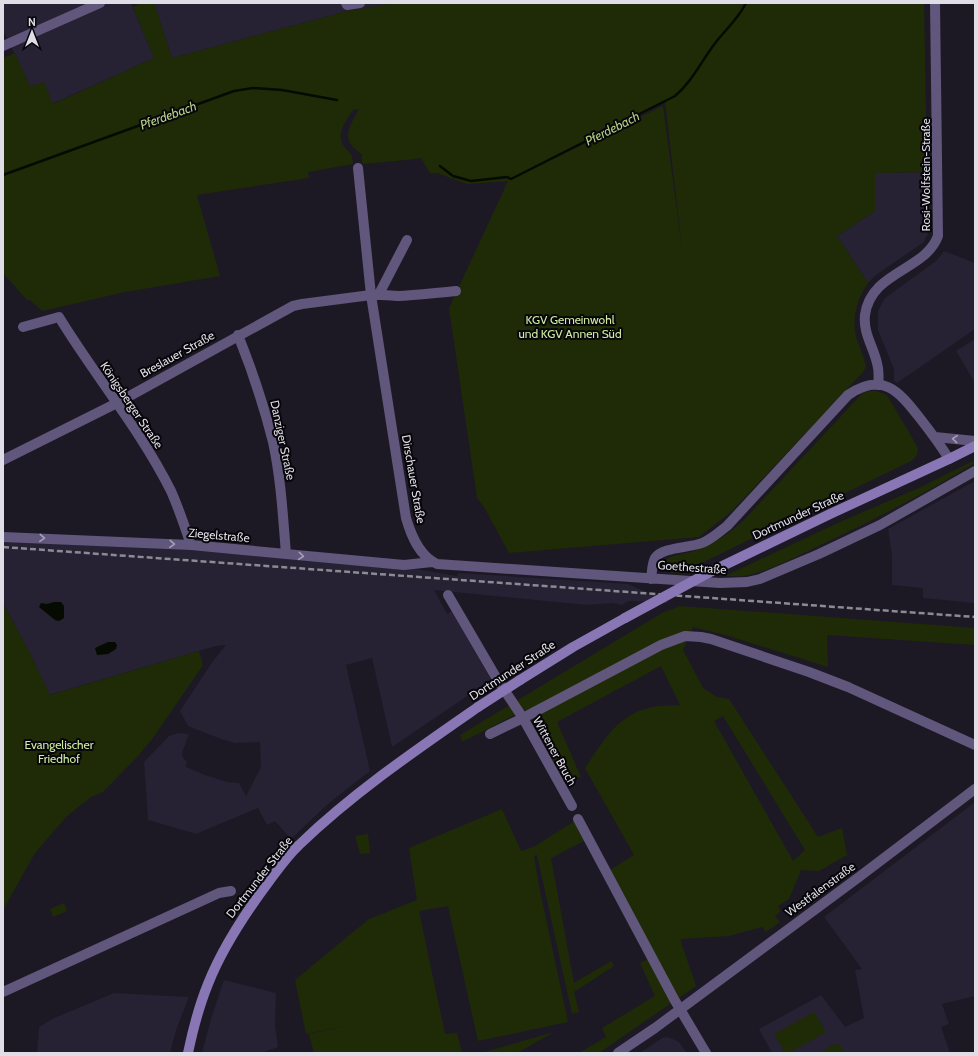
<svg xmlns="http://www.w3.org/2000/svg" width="978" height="1056" viewBox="0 0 978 1056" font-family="Cabin,sans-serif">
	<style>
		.built { fill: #262133 }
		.green { fill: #1f2b06; fill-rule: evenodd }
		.water { fill: #050b00 }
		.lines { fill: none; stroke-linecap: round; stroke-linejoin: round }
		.stream { stroke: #050b00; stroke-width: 2.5 }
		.minor { stroke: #61567c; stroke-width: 10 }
		.tertiary { stroke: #61567c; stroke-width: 10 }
		.secondary { stroke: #8877b4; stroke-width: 10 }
		.rail { stroke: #8d8a94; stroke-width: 2.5; stroke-dasharray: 6 3; stroke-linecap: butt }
		.secondary-bridge { stroke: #8877b4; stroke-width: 10 }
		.oneway { stroke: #a6a0b6 }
		.labels { text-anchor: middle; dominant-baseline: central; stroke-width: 4; stroke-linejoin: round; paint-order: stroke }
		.street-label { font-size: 12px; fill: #dfdde5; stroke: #07060a }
		.park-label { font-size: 12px; fill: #cfeea1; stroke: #07060a }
		.water-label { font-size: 13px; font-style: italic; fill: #b1d084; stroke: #07060a }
	</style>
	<rect width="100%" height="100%" fill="#1c1925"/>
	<path class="built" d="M 3,3 L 131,3 L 154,58 L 52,104 L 30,86 L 3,30 Z
		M 154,3 L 394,3 L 348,11 L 172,58 Z
		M 927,172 L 928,227 L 928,233 L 924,242 L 876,275 L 868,283 L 837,236 L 875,211 L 875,173 Z
		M 944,251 L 975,263 L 975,329 L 897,383 L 894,381 L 894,369 L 878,330 L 878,311 L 885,298 L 936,261 Z
		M 975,339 L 975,383 L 956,351 Z
		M 975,481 L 975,603 L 923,598 L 923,588 L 892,585 L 892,556 L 888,529 Z
		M 3,539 L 144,546 L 349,563 L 416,569 L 457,576 L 458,573 L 628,584 L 670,603 L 629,601 L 622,605 L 613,603 L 587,605 L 434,590 L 447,614 L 452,611 L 491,680 L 392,747 L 372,658 L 346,665 L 370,771 L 329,803 L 291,839 L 275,821 L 267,825 L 258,808 L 196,834 L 148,820 L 144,762 L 169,736 L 178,733 L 189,734 L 182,753 L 183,758 L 187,762 L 186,767 L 205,775 L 227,782 L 239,783 L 246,796 L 261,767 L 260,742 L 235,743 L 221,739 L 188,726 L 180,711 L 213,661 L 226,645 L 216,646 L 49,695 L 30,653 L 3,603 Z
		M 975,802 L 975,996 L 942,1004 L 949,1024 L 941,1027 L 950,1053 L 772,1053 L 759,1029 L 821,995 L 845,1027 L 864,1018 L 855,970 L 862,969 L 824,917 Z
		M 224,980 L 276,993 L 275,1025 L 278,1047 L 261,1053 L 202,1053 L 211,1019 Z
		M 114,993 L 189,997 L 176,1030 L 170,1053 L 37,1053 L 39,1027 L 52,1019 Z
		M 668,1037 L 679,1042 L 687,1053 L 640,1053 L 662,1038 Z"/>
	<path class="green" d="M 142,3 L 154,3 L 172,58 L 348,11 L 394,3 L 924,3 L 927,172 L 875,173 L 875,211 L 837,236 L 868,283 C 856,300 851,320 857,340 C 860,349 864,357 866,367 L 863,372 L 732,511 L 699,537 L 509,553 L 484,507 L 477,498 L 449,308 L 508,181 L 663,106 L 683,256 L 665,101 L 508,181 L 467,184 L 437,173 L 430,173 L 421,158 L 406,160 L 362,164 L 362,154 C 339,140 349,128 359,109 L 353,110 C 346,120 336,133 343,145 C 349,155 352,149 353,164 L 308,172 L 309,178 L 197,195 L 220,276 L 125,292 L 42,311 L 30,300 L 27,300 L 3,273 L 3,58 L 15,53 L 30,86 L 44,82 L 53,104 L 154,58 L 133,7 Z
		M 870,391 L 876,391 L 887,395 L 918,448 L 917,455 L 913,460 L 681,573 L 667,572 L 663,569 L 662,563 C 673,552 687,555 700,549 C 716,542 730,533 743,521 L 858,398 L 863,393 Z
		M 975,460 L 975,463 C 927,492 878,518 827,542 C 803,553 775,569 749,575 C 741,577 733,576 725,576 L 840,522 L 921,487 Z
		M 3,603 L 30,653 L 50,695 L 199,651 L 203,665 L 153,738 L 138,756 L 103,792 L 91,797 L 67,816 L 35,853 L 3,910 Z
		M 680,606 L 975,628 L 975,645 L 827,635 L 828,667 L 729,636 L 693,627 L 683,650 L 703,688 L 717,697 L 729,699 L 818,837 L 842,828 L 847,855 L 819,871 L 801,870 L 789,899 L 778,906 L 781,911 L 775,916 L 780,922 L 766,932 L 762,927 L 729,936 L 680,939 L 696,986 L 599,1053 L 579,1053 L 606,1037 L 602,1028 L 655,996 L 640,963 L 655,956 L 610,870 L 634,855 L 585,768 C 603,742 616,716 649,708 C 659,705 670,706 680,705 L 661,666 L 557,722 L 581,777 L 564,781 L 526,709 L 462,742 L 460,735 L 662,613 ZM 723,716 L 805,850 L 793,861 L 714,721 Z
		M 502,809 L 521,851 L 535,846 L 578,819 L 588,839 L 551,858 L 574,983 L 611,961 L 614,966 L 574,992 L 579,1012 L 572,1014 L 537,855 L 534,856 L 539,886 L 568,1022 L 478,1041 L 448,906 L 419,911 L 445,1034 L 457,1033 L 462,1053 L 314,1053 L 309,1034 L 350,1025 L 306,1034 L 295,980 L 369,919 L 417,900 L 409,848 Z
		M 368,834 L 370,853 L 360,854 L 355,836 Z
		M 64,903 L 67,911 L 53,917 L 50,909 Z
		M 814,1012 L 826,1032 L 789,1053 L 785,1053 L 774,1034 Z
		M 554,1032 L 517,1053 L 481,1053 Z
		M 838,1044 L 841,1046 L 844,1053 L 819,1053 L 833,1045 Z"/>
	<path class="water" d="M 54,602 L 61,602 L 64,606 L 64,618 L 59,621 L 55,620 L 39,607 L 41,603 L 47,604 Z
		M 108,642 L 115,642 L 117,645 L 116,649 L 108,654 L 97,655 L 95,648 Z"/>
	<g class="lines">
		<path class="stream" d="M 440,166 L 453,176 L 471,181 L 507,177 L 511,179 L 675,96 C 692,82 702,60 716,42 C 727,28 738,19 746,3
			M 3,175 L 234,91 L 253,88 L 282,90 L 337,100"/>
		<path class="minor" d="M 346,3 L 347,5 L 360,3
			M 3,46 L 100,3
			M 456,291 C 437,293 418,295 399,296 C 389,296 380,294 371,295 L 406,518 C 411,535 419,556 437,564 L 720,583 L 747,582 L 760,579 L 819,554 L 880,525 L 975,471
			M 379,294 L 407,240
			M 23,327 L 59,317 C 95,376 140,429 171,491 C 179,509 185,527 191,545
			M 238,335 C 252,370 264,406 273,442 C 281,479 283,517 286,554
			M 878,385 C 879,377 879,370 877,363 C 873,346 863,333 865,315 C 871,271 925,271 938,236 L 935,3
			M 935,437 L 975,441
			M 3,460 L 117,403 L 293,306 L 302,304 L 371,295 L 358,168
			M 3,537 L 191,545 L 404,565 L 432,562
			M 651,579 C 652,572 652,563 655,558 C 662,547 690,548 702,543 C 712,539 719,532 727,526 L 848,395 C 882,372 898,390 919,417 C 930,431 940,444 949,459
			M 448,595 L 497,679 L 523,718 L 661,645 L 685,636 L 701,637 L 711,639 L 809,672 L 848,687 L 975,745
			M 490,734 L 523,718 L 572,806
			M 578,819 L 674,999 L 706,1053
			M 3,992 L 219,893 L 231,891"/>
		<path class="tertiary" d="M 618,1053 L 655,1028 L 859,877 L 975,789"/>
		<path class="secondary" d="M 708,573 L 830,514 L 949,459 L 975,446
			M 520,680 L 573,647 L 625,618
			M 188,1053 C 193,1029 199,1006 208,984 C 223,946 246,912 270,880 C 279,868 288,855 299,845 C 353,793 416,750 478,707"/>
		<path class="rail" d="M 3,547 L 975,617"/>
		<path class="secondary-bridge" d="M 625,618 L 708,573
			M 478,707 L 520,680"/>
	</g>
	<defs><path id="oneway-chevron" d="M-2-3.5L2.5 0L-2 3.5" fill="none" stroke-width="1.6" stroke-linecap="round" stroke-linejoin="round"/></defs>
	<g class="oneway">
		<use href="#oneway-chevron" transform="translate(955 439) rotate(-175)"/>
		<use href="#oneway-chevron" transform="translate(42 538) rotate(3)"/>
		<use href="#oneway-chevron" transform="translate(172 544) rotate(3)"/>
		<use href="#oneway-chevron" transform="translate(301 556) rotate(5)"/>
	</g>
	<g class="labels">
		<g class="street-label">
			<text transform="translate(925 175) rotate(-90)">Rosi-Wolfstein-Straße</text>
			<text transform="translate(177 354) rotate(-29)">Breslauer Straße</text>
			<text transform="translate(132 405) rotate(56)">Königsberger Straße</text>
			<text transform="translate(283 440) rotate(78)">Danziger Straße</text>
			<text transform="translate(414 479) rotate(80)">Dirschauer Straße</text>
			<text transform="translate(798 515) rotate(-25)">Dortmunder Straße</text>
			<text transform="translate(219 535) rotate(5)">Ziegelstraße</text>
			<text transform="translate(692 567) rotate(4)">Goethestraße</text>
			<text transform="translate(512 670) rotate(-33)">Dortmunder Straße</text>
			<text transform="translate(555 751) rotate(61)">Wittener Bruch</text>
			<text transform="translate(259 877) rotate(-52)">Dortmunder Straße</text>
			<text transform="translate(820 889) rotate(-36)">Westfalenstraße</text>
		</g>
		<g class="park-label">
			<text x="570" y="319">KGV Gemeinwohl<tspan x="570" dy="14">und KGV Annen Süd</tspan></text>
			<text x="59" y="744">Evangelischer<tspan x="59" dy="14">Friedhof</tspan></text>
		</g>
		<g class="water-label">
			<text transform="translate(168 115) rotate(-20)">Pferdebach</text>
			<text transform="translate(612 128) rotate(-27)">Pferdebach</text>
		</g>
	</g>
	<rect width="978" height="1056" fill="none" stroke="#dfdde5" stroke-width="8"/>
	<g transform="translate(32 32)" stroke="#07060a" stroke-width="3" paint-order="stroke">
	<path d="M0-3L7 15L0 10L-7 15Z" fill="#dfdde5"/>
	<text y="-6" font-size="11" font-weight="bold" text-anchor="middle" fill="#dfdde5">N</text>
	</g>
</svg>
